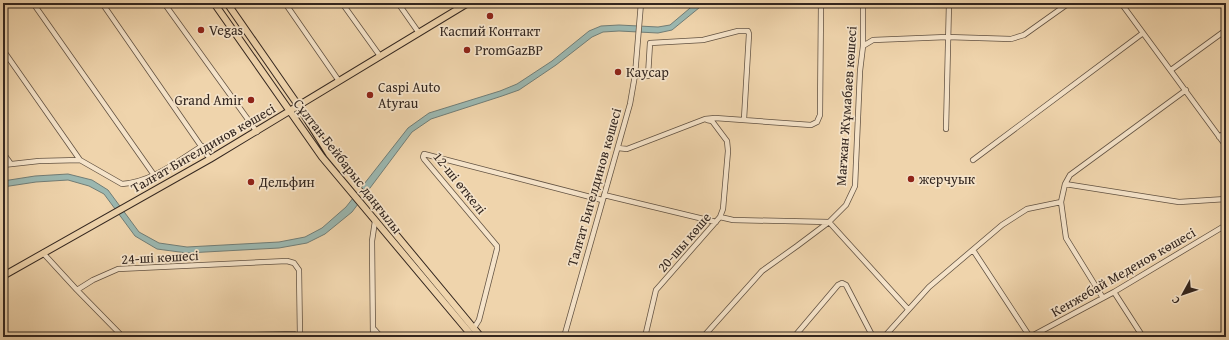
<svg xmlns="http://www.w3.org/2000/svg" width="1229" height="340" viewBox="0 0 1229 340" font-family="'Gentium Book Plus',serif">
	<style>
		.water { fill: #9bb7b0; stroke: #717d76 }
		.lines { fill: none; stroke-linecap: round; stroke-linejoin: round }
		.minor-casing { stroke: #625242; stroke-width: 6 }
		.major-casing { stroke: #33261f; stroke-width: 8 }
		.minor { stroke: #f5e3c9; stroke-width: 4.5 }
		.major { stroke: #efd4ac; stroke-width: 6 }
		.poi-dot { fill: #8f2418; stroke: #f5e3c9; stroke-width: 1.5 }
		.labels { text-anchor: middle; dominant-baseline: central; stroke-width: 3.5; stroke-linejoin: round; paint-order: stroke }
		.poi-label { font-size: 14px; fill: #33261f; stroke: #f5e3c9; text-anchor: start }
		.street-label { font-size: 14px; fill: #33261f; stroke: #f5e3c9 }
	</style>
	<rect width="100%" height="100%" fill="#efd4ac"/>
	<filter id="stains"><feTurbulence type="fractalNoise" baseFrequency=".005" numOctaves="4"/><feColorMatrix values="0 0 0 0 .2 0 0 0 0 .09 0 0 0 0 .02 0 0 0 .5 -.17"/></filter>
	<radialGradient id="worn" r=".72"><stop offset=".6" stop-color="#630" stop-opacity="0"/><stop offset="1" stop-color="#630" stop-opacity=".3"/></radialGradient>
	<path class="water" d="M 696,3 L 705,3 L 672,30 L 658,33 L 619,31 L 603,32 L 592,37 L 556,65 L 519,90 L 502,96 L 431,119 L 412,132 L 352,212 L 325,234 L 307,243 L 279,248 L 187,253 L 157,249 L 135,236 L 104,194 L 89,186 L 68,180 L 36,182 L 3,187 L 3,181 L 35,176 L 68,174 L 92,180 L 108,190 L 139,232 L 159,243 L 187,247 L 279,242 L 305,237 L 322,228 L 346,207 L 408,128 L 429,113 L 500,91 L 517,84 L 552,61 L 589,31 L 601,26 L 619,25 L 658,27 L 670,25 Z"/>
	<g class="lines">
		<g class="minor-casing">
			<path id="minor" d="M 33,3 L 154,175
				M 102,3 L 210,159
				M 164,3 L 257,132
				M 285,3 L 339,81
				M 342,3 L 380,56
				M 398,3 L 419,33
				M 456,3 L 460,8
				M 1121,3 L 1226,146
				M 863,46 L 873,40 L 947,37 L 1011,39 L 1024,35 L 1069,3
				M 3,50 L 80,160
				M 1171,70 L 1226,30
				M 635,75 L 648,76 L 650,43 L 703,40 L 738,31 L 748,31 L 749,34 L 744,119
				M 946,129 L 949,3
				M 1219,137 L 1226,132
				M 618,148 L 627,149 L 705,119 L 715,118 L 811,125 L 817,122 L 820,115 L 821,3
				M 3,153 L 11,164
				M 973,160 L 1143,33
				M 3,165 L 39,161 L 80,160 L 122,184 C 152,182 178,161 202,146
				M 1065,184 L 1179,202 L 1226,199
				M 604,195 L 716,222
				M 720,217 L 733,220 L 829,222 L 908,309
				M 973,250 L 1030,337
				M 43,253 L 77,290 L 93,280 L 118,269 L 287,261 L 294,263 L 299,270 L 300,337
				M 77,290 L 123,337
				M 1114,292 L 1143,337
				M 1103,298 L 1066,238 L 1061,202 L 1065,184 L 1070,175 L 1186,90
				M 373,328 L 381,337
				M 474,328 L 479,320 L 497,249 L 497,246 L 424,159 L 423,157 L 424,154 L 602,200
				M 185,337 L 294,334 L 299,336
				M 373,337 L 372,241 L 375,221
				M 564,337 L 630,104 L 635,75 L 641,3
				M 645,337 L 656,290 L 720,217 L 723,209 L 728,151 L 727,141 L 712,121 L 707,120
				M 703,337 L 762,271 L 797,246 L 829,222 L 846,205 L 855,186 L 860,71 L 863,46 L 863,3
				M 794,337 L 838,285 L 842,283 L 846,285 L 873,337
				M 884,337 L 929,287 L 1002,225 L 1027,209 L 1061,202
				M 1030,337 L 1114,292 L 1226,225"/>
		</g>
		<g class="major-casing">
			<path id="major" d="M 214,3 L 322,157 L 473,337
				M 227,3 L 298,105 L 329,154 L 481,337
				M 3,276 L 210,159 L 468,3"/>
		</g>
		<use href="#minor" class="minor"/>
		<use href="#major" class="major"/>
	</g>
	<g class="poi-dot">
		<circle cx="490" cy="16" r="4"/>
		<circle cx="201" cy="30" r="4"/>
		<circle cx="467" cy="50" r="4"/>
		<circle cx="618" cy="72" r="4"/>
		<circle cx="370" cy="95" r="4"/>
		<circle cx="251" cy="100" r="4"/>
		<circle cx="911" cy="179" r="4"/>
		<circle cx="251" cy="182" r="4"/>
	</g>
	<g class="labels">
		<g class="poi-label">
			<text x="209" y="30">Vegas</text>
			<text x="490" y="31" text-anchor="middle">Каспий Контакт</text>
			<text x="475" y="50">PromGazBP</text>
			<text x="626" y="72">Каусар</text>
			<text x="378" y="87">Caspi Auto<tspan x="378" dy="16">Atyrau</tspan></text>
			<text x="243" y="100" text-anchor="end">Grand Amir</text>
			<text x="919" y="179">жерчуык</text>
			<text x="259" y="182">Дельфин</text>
		</g>
		<g class="street-label">
			<text transform="translate(846 106) rotate(-86)">Мағжан Жұмабаев көшесі</text>
			<text transform="translate(203 148) rotate(-30)">Талғат Бигелдинов көшесі</text>
			<text transform="translate(348 166) rotate(52)">Сұлтан Бейбарыс даңғылы</text>
			<text transform="translate(460 183) rotate(51)">12-ші өткелі</text>
			<text transform="translate(594 187) rotate(-74)">Талғат Бигелдинов көшесі</text>
			<text transform="translate(684 242) rotate(-49)">20-шы көше</text>
			<text transform="translate(160 257) rotate(-3)">24-ші көшесі</text>
			<text transform="translate(1123 272) rotate(-30)">Кенжебай Меденов көшесі</text>
		</g>
	</g>
	<rect width="1229" height="340" fill="none" stroke="#efd4ac" stroke-width="16"/>
	<rect x="4" y="4" width="1221" height="332" fill="none" stroke="#33261f" stroke-width="2"/>
	<rect x="8" y="8" width="1213" height="324" fill="none" stroke="#33261f"/>
	<g transform="translate(1183 294) rotate(230)" stroke="#f5e3c9" stroke-width="3" paint-order="stroke">
	<path d="M0-3L7 15L0 10L-7 15Z" fill="#33261f"/>
	<text y="-6" font-size="11" font-weight="bold" text-anchor="middle" fill="#33261f">С</text>
	</g>
	<rect width="100%" height="100%" filter="url(#stains)"/>
	<rect width="100%" height="100%" fill="url(#worn)"/>
</svg>
